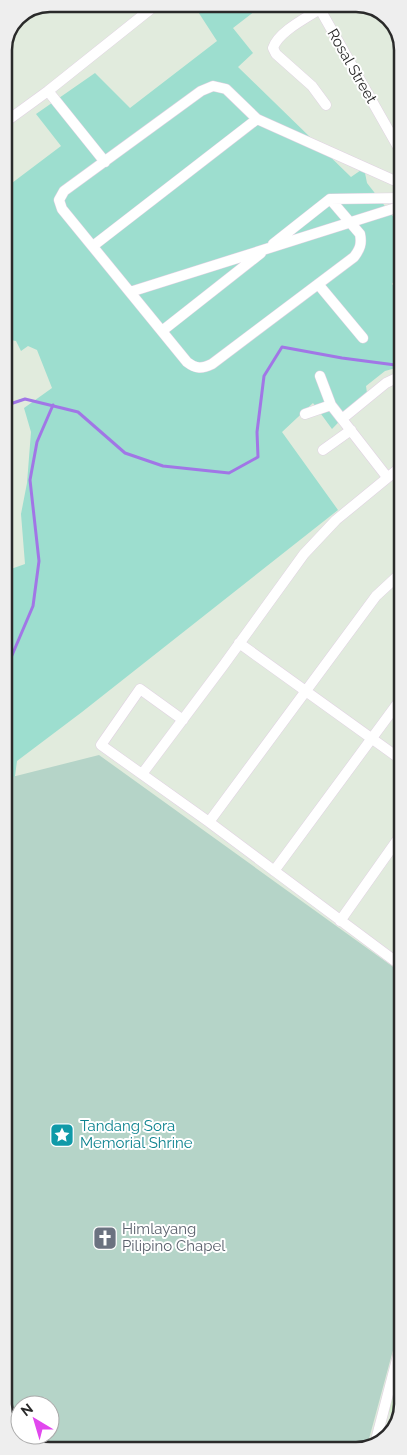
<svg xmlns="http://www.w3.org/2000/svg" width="407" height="1455" viewBox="0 0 407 1455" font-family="Raleway,sans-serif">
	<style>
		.education { fill: #d4eccd }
		.green { fill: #9ddecf }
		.cemetery { fill: #b5d4c8; fill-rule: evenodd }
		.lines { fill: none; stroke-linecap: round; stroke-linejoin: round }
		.stream { stroke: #a176e6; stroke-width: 3 }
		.street-casing { stroke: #e0d2e2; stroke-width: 11 }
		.street { stroke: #fff; stroke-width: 10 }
		.labels { text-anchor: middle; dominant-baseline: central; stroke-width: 4; stroke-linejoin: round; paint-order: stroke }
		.street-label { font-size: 15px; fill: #2a2a2a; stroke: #fff }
		.culture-label { font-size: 15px; fill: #0d838f; stroke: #fff; text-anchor: start }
		.worship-label { font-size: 15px; fill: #5b616d; stroke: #fff; text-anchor: start }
		.rim { fill: none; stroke: #2a2a2a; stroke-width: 2.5 }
	</style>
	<rect width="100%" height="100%" fill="#e1ebdd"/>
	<path class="education" d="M 395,1387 L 403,1389 L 403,1405 L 400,1415 L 388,1412 Z"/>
	<path class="green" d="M 193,4 L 264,4 L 233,28 L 253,53 L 238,67 L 351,177 L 364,168 L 367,183 L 402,228 L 402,269 L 392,284 L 402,294 L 403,366 L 385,371 L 366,386 L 367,393 L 332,429 L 313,403 L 282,432 L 338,510 L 82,712 L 17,761 L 15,776 L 32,778 L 4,809 L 4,585 L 11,569 L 25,564 L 21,514 L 27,483 L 31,432 L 24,408 L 52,388 L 37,350 L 28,346 L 21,351 L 16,341 L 4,339 L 4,189 L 61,146 L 36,114 L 95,73 L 130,108 L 217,41 Z"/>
	<path class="cemetery" d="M 99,755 L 403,974 L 403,1313 L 366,1450 L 45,1451 L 20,1439 L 5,1414 L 4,779 ZM 20,1405 L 50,1405 L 50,1435 L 20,1435 Z"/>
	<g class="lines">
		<path class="stream" d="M 4,406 L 25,399 L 78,412 L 125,453 L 163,466 L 229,473 L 258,457 L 257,432 L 264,376 L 282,347 L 342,358 L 403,366
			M 4,674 L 33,606 L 39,561 L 30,480 L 37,442 L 53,405"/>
		<g class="street-casing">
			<path id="street" d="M 317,4 L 402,154
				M 320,9 C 306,18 278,32 273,48 L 276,54 L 312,86 L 326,105
				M 48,91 L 105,162
				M 4,123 L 48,91 L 157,4
				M 402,184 L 257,119 L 226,89 L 213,86 L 201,91 L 64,191 L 59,200 L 62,209 L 187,362 C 196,369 202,369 212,364 L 354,257 C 360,249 362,244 360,234 L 330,199 L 402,198
				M 273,244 L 330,199
				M 93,246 L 257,119
				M 318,284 L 363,338
				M 130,292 L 402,206
				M 162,331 L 261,253
				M 320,376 L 331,405 L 387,477
				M 305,414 L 331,405
				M 342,419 L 386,383 L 403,375
				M 323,450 L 351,430
				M 239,643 L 403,761
				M 183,720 L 140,689 L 101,745 L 209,822 L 403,967
				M 142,774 L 223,666 L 304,554 L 336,520 L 403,465
				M 209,822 L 376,596 L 403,571
				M 274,871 L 403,696
				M 340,921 L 403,832
				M 375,1444 L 403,1336"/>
		</g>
		<use href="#street" class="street"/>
	</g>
	<defs>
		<g id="sight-square" transform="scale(1.25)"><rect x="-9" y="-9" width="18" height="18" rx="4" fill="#0f9aa8" stroke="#fff"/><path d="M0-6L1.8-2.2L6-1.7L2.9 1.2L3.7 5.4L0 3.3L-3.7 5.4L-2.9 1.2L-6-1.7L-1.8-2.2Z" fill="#fff"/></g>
		<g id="church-square" transform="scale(1.25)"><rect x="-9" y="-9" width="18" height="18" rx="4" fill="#6b7280" stroke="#fff"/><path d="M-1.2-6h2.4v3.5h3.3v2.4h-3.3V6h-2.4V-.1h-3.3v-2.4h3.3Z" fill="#fff"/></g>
	</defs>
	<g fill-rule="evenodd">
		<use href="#sight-square" x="62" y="1135"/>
		<use href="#church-square" x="105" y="1238"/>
	</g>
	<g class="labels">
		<g class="street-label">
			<text transform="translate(352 66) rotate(60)">Rosal Street</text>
		</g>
		<g class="culture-label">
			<text x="80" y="1126">Tandang Sora<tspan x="80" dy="17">Memorial Shrine</tspan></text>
		</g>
		<g class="worship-label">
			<text x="122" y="1229">Himlayang<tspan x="122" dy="17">Pilipino Chapel</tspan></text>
		</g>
	</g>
	<path d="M0 0H407V1455H0ZM50 12H356A38 38 0 0 1 394 50V1404A38 38 0 0 1 356 1442H50A38 38 0 0 1 12 1404V50A38 38 0 0 1 50 12Z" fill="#eee" fill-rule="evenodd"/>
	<path class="rim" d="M50 12H356A38 38 0 0 1 394 50V1404A38 38 0 0 1 356 1442H50A38 38 0 0 1 12 1404V50A38 38 0 0 1 50 12Z"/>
	<g transform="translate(35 1420) rotate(322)"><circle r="24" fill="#ffffff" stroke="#aaaaaa"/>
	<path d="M0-4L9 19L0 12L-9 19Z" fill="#e147ee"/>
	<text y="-8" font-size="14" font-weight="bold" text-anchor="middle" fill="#2a2a2a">N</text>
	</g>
</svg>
